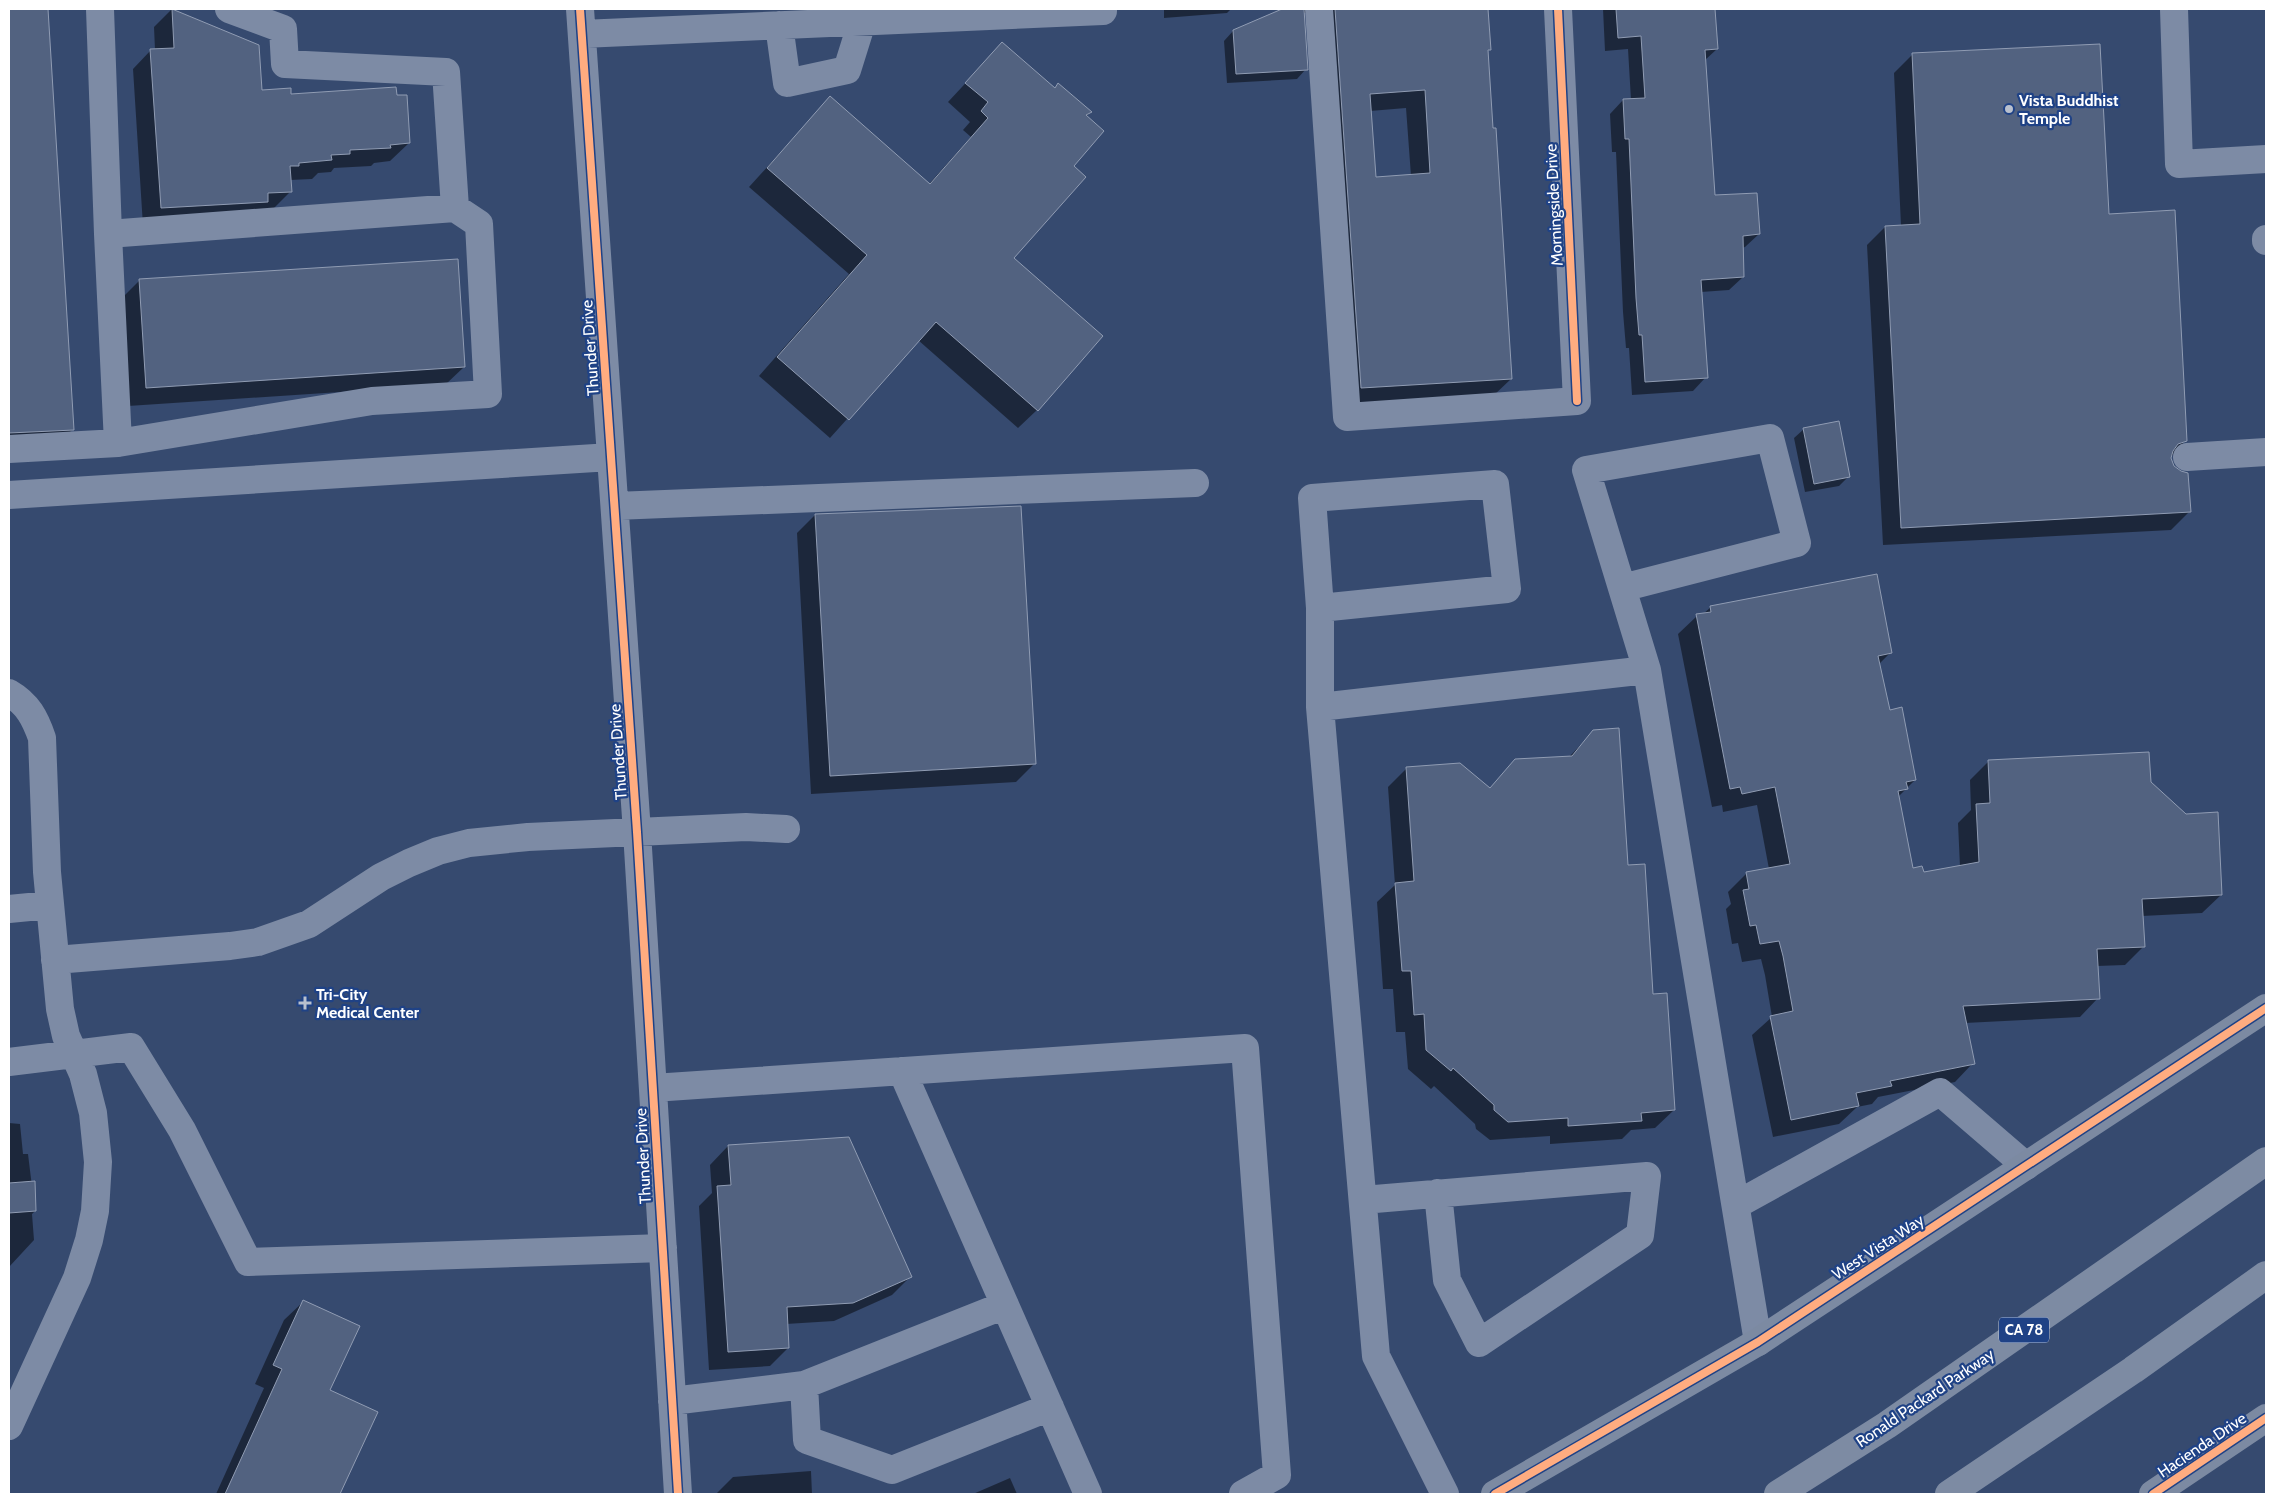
<svg xmlns="http://www.w3.org/2000/svg" width="2275" height="1503" viewBox="0 0 2275 1503" font-family="Cabin,sans-serif">
	<style>
		.shadow { fill: #0007; fill-rule: evenodd }
		.building { fill: #526280; stroke: #909cb3; fill-rule: evenodd }
		.lines { fill: none; stroke-linecap: round; stroke-linejoin: round }
		.minor { stroke: #7d8ba5; stroke-width: 28 }
		.major { stroke: #7c8aa2; stroke-width: 28 }
		.highway { stroke: #7d8ba3; stroke-width: 28 }
		.cycleway-casing { stroke: #1f4286; stroke-width: 11 }
		.cycleway { stroke: #ffac80; stroke-width: 8 }
		.poi-dot { fill: #b9c0cd; stroke: #1f4286; stroke-width: 2 }
		.labels { text-anchor: middle; dominant-baseline: central; stroke-width: 4.5; stroke-linejoin: round; paint-order: stroke }
		.shield { fill: #1f4286; stroke: #bcc6db; stroke-width: 1 }
		.shield-label { font-size: 15px; font-weight: bold; fill: #fff }
		.poi-label { font-size: 16px; font-weight: bold; fill: #fff; stroke: #1f4286; text-anchor: start }
		.street-label { font-size: 16px; fill: #fff; stroke: #1f4286 }
	</style>
	<rect width="100%" height="100%" fill="#364a6f"/>
	<path class="shadow" d="M 9,9 L 46,9 L 73,429 L 54,448 L 9,451 Z
		M 172,9 L 258,46 L 261,91 L 290,95 L 409,143 L 390,161 L 374,163 L 371,166 L 334,168 L 331,172 L 318,173 L 312,179 L 290,180 L 291,191 L 272,210 L 143,226 L 133,69 L 151,50 L 155,50 L 154,27 Z
		M 1164,9 L 1231,9 L 1227,13 L 1164,18 Z
		M 1285,9 L 1487,9 L 1490,49 L 1487,52 L 1511,379 L 1492,397 L 1343,406 L 1308,13 L 1302,13 L 1306,69 L 1297,79 L 1227,83 L 1224,41 L 1233,31 ZM 1406,108 L 1411,176 L 1375,178 L 1370,111 Z
		M 1603,9 L 1714,9 L 1717,49 L 1704,61 L 1714,197 L 1759,234 L 1745,247 L 1742,248 L 1743,277 L 1729,290 L 1701,292 L 1706,377 L 1693,391 L 1632,395 L 1629,348 L 1626,348 L 1623,312 L 1616,152 L 1612,152 L 1610,114 L 1623,100 L 1631,100 L 1628,49 L 1605,51 Z
		M 1002,44 L 1054,89 L 1090,112 L 1086,117 L 1072,166 L 1013,258 L 1037,410 L 1018,428 L 918,340 L 830,438 L 759,376 L 849,274 L 749,187 L 830,98 L 929,184 L 971,137 L 963,130 L 970,122 L 948,102 Z
		M 1912,55 L 2108,215 L 2185,441 L 2170,458 L 2190,511 L 2171,530 L 1883,545 L 1867,245 L 1885,227 L 1901,226 L 1894,73 Z
		M 140,280 L 464,367 L 445,385 L 128,406 L 121,299 Z
		M 1804,429 L 1848,477 L 1839,486 L 1805,492 L 1794,438 Z
		M 815,515 L 1034,764 L 1016,782 L 811,794 L 797,533 Z
		M 1711,607 L 1890,653 L 1879,664 L 1889,711 L 1915,780 L 1898,797 L 1912,869 L 1923,874 L 1960,867 L 1958,823 L 1971,810 L 1970,780 L 1988,762 L 2150,783 L 2221,895 L 2202,913 L 2142,916 L 2144,946 L 2125,965 L 2097,966 L 2098,998 L 2080,1017 L 1965,1023 L 1973,1063 L 1955,1082 L 1878,1097 L 1872,1104 L 1857,1107 L 1839,1124 L 1773,1137 L 1752,1035 L 1772,1017 L 1765,975 L 1761,959 L 1742,962 L 1738,943 L 1732,944 L 1726,909 L 1731,904 L 1728,892 L 1747,873 L 1769,869 L 1757,805 L 1723,812 L 1722,805 L 1712,807 L 1678,634 L 1697,616 L 1703,614 Z
		M 1594,731 L 1627,867 L 1674,1110 L 1655,1128 L 1631,1130 L 1622,1139 L 1550,1144 L 1550,1136 L 1490,1140 L 1476,1129 L 1475,1124 L 1434,1086 L 1431,1089 L 1408,1069 L 1405,1032 L 1396,1032 L 1393,989 L 1383,989 L 1377,902 L 1395,885 L 1388,787 L 1407,768 L 1489,789 L 1516,760 L 1569,757 Z
		M 9,1123 L 20,1124 L 23,1154 L 28,1154 L 35,1211 L 32,1214 L 34,1240 L 9,1267 Z
		M 728,1146 L 910,1277 L 892,1295 L 834,1321 L 786,1324 L 788,1348 L 770,1366 L 709,1370 L 699,1206 L 712,1193 L 710,1165 Z
		M 303,1302 L 329,1391 L 376,1413 L 339,1494 L 216,1494 L 264,1388 L 255,1384 L 284,1320 Z
		M 811,1471 L 812,1494 L 716,1494 L 733,1477 Z
		M 1010,1478 L 1017,1494 L 973,1494 Z"/>
	<path class="building" d="M 9,9 L 48,9 L 74,430 L 9,433 Z
		M 172,9 L 259,45 L 262,90 L 291,88 L 291,94 L 396,87 L 397,95 L 407,95 L 410,143 L 390,145 L 391,148 L 350,150 L 350,154 L 331,155 L 332,160 L 299,163 L 299,166 L 290,166 L 292,192 L 268,193 L 268,202 L 161,208 L 150,49 L 174,48 Z
		M 1282,9 L 1304,9 L 1308,70 L 1236,74 L 1233,30 Z
		M 1335,9 L 1488,9 L 1491,50 L 1488,50 L 1493,128 L 1496,128 L 1512,379 L 1361,388 ZM 1425,90 L 1430,173 L 1376,177 L 1370,94 Z
		M 1616,9 L 1715,9 L 1718,49 L 1705,50 L 1715,195 L 1757,193 L 1760,234 L 1743,236 L 1744,277 L 1701,280 L 1708,378 L 1645,382 L 1642,335 L 1639,335 L 1636,298 L 1629,139 L 1625,139 L 1623,99 L 1645,98 L 1641,36 L 1618,38 Z
		M 1002,42 L 1055,88 L 1058,83 L 1092,112 L 1086,115 L 1104,131 L 1074,166 L 1086,177 L 1014,258 L 1103,336 L 1038,411 L 936,322 L 849,420 L 777,357 L 867,255 L 767,168 L 830,96 L 930,184 L 988,118 L 981,111 L 988,102 L 965,83 Z
		M 2100,44 L 2109,214 L 2175,210 L 2187,441 L 2178,444 L 2173,451 L 2171,458 L 2174,466 L 2181,471 L 2188,473 L 2191,512 L 1901,528 L 1885,226 L 1920,224 L 1912,53 Z
		M 458,259 L 465,367 L 146,388 L 139,279 Z
		M 1839,421 L 1850,477 L 1814,484 L 1803,428 Z
		M 1021,506 L 1036,764 L 830,776 L 815,514 Z
		M 1877,574 L 1892,653 L 1878,656 L 1890,710 L 1902,707 L 1916,780 L 1906,782 L 1908,789 L 1898,791 L 1913,868 L 1922,866 L 1924,872 L 1979,862 L 1976,804 L 1990,803 L 1988,760 L 2149,752 L 2151,782 L 2186,814 L 2218,812 L 2222,895 L 2142,899 L 2145,947 L 2097,949 L 2100,999 L 1963,1006 L 1975,1064 L 1890,1081 L 1892,1086 L 1856,1093 L 1859,1106 L 1791,1120 L 1770,1016 L 1793,1011 L 1783,956 L 1779,941 L 1760,944 L 1756,925 L 1750,926 L 1743,890 L 1749,889 L 1746,872 L 1790,864 L 1775,787 L 1742,794 L 1740,787 L 1730,789 L 1696,614 L 1711,612 L 1710,606 Z
		M 1619,728 L 1628,865 L 1645,864 L 1653,994 L 1667,993 L 1675,1110 L 1641,1113 L 1642,1121 L 1568,1126 L 1568,1118 L 1508,1122 L 1494,1110 L 1494,1105 L 1453,1068 L 1451,1071 L 1426,1050 L 1424,1014 L 1414,1015 L 1411,971 L 1402,971 L 1395,883 L 1414,881 L 1406,767 L 1460,763 L 1490,788 L 1515,759 L 1572,756 L 1593,730 Z
		M 849,1137 L 912,1277 L 853,1303 L 787,1307 L 789,1348 L 728,1352 L 717,1186 L 731,1185 L 728,1145 Z
		M 35,1181 L 36,1211 L 9,1213 L 9,1183 Z
		M 303,1300 L 360,1326 L 330,1390 L 378,1412 L 340,1494 L 225,1494 L 282,1369 L 273,1365 Z"/>
	<g class="lines">
		<path class="minor" d="M 229,9 L 283,29 L 285,64 L 446,72 L 455,208
			M 580,9 L 637,832 L 678,1494
			M 1319,9 L 1347,417 L 1577,401 L 1558,9
			M 2174,9 L 2179,164 L 2266,159
			M 779,25 L 787,83 L 847,70 L 862,22
			M 582,34 L 1103,11
			M 108,234 L 118,443
			M 2266,239 L 2266,241
			M 9,449 L 118,443 L 372,401 L 488,394 L 479,224 L 455,208 L 108,234 L 100,9
			M 2187,457 L 2266,452
			M 9,495 L 611,457
			M 615,506 L 1195,483
			M 1622,588 L 1797,543 L 1770,438 L 1586,470 L 1647,670
			M 1320,608 L 1507,589 L 1495,484 L 1312,498 L 1320,608 L 1320,707 L 1376,1356 L 1445,1494
			M 9,693 C 28,704 35,718 42,738 L 47,872 L 60,1009 L 66,1036 L 83,1074 L 93,1113 L 98,1162 L 95,1211 L 89,1240 L 77,1278 L 9,1426
			M 1320,707 L 1647,670 L 1758,1342
			M 9,909 L 50,905
			M 55,960 L 230,946 L 258,942 L 309,924 L 381,877 L 409,863 L 438,851 L 469,843 L 528,837 L 746,827 L 786,829
			M 9,1062 L 131,1047 L 182,1130 L 248,1262 L 663,1248
			M 902,1071 L 1088,1494
			M 653,1088 L 1245,1048 L 1277,1475 L 1243,1494
			M 1363,1200 L 1647,1176 L 1640,1235 L 1479,1343 L 1447,1280 L 1438,1193
			M 1736,1205 L 1940,1092 L 2026,1166
			M 804,1385 L 807,1440 L 892,1470 L 1050,1407
			M 672,1401 L 804,1385 L 1005,1305"/>
		<path class="major" d="M 1495,1494 L 1758,1342 L 2266,1008
			M 2153,1494 L 2266,1418"/>
		<path class="highway" d="M 1778,1494 L 1887,1425 L 2266,1161
			M 1949,1494 L 2133,1370 L 2266,1275"/>
		<g class="cycleway-casing">
			<path id="cycleway" d="M 580,9 L 637,832 L 678,1494
				M 1558,9 L 1577,401
				M 1495,1494 L 1758,1342 L 2266,1008
				M 2153,1494 L 2266,1418"/>
		</g>
		<use href="#cycleway" class="cycleway"/>
	</g>
	<g class="poi-dot">
		<circle cx="2009" cy="109" r="5"/>
		<path d="M302.5 995.5h5v5h5v5h-5v5h-5v-5h-5v-5h5z"/>
	</g>
	<g class="labels">
		<rect class="shield" x="1999" y="1317.5" width="50" height="25" rx="4"/>
		<g class="shield-label">
			<text x="2024" y="1330">CA 78</text>
		</g>
		<g class="poi-label">
			<text x="2019" y="100">Vista Buddhist<tspan x="2019" dy="18">Temple</tspan></text>
			<text x="316" y="994">Tri-City<tspan x="316" dy="18">Medical Center</tspan></text>
		</g>
		<g class="street-label">
			<text transform="translate(1554 205) rotate(-93)">Morningside Drive</text>
			<text transform="translate(590 348) rotate(-94)">Thunder Drive</text>
			<text transform="translate(618 752) rotate(-94)">Thunder Drive</text>
			<text transform="translate(643 1156) rotate(-93)">Thunder Drive</text>
			<text transform="translate(1878 1247) rotate(-33)">West Vista Way</text>
			<text transform="translate(1925 1398) rotate(-34)">Ronald Packard Parkway</text>
			<text transform="translate(2202 1445) rotate(-34)">Hacienda Drive</text>
		</g>
	</g>
	<rect width="2275" height="1503" fill="none" stroke="#ffffff" stroke-width="20"/>
</svg>
